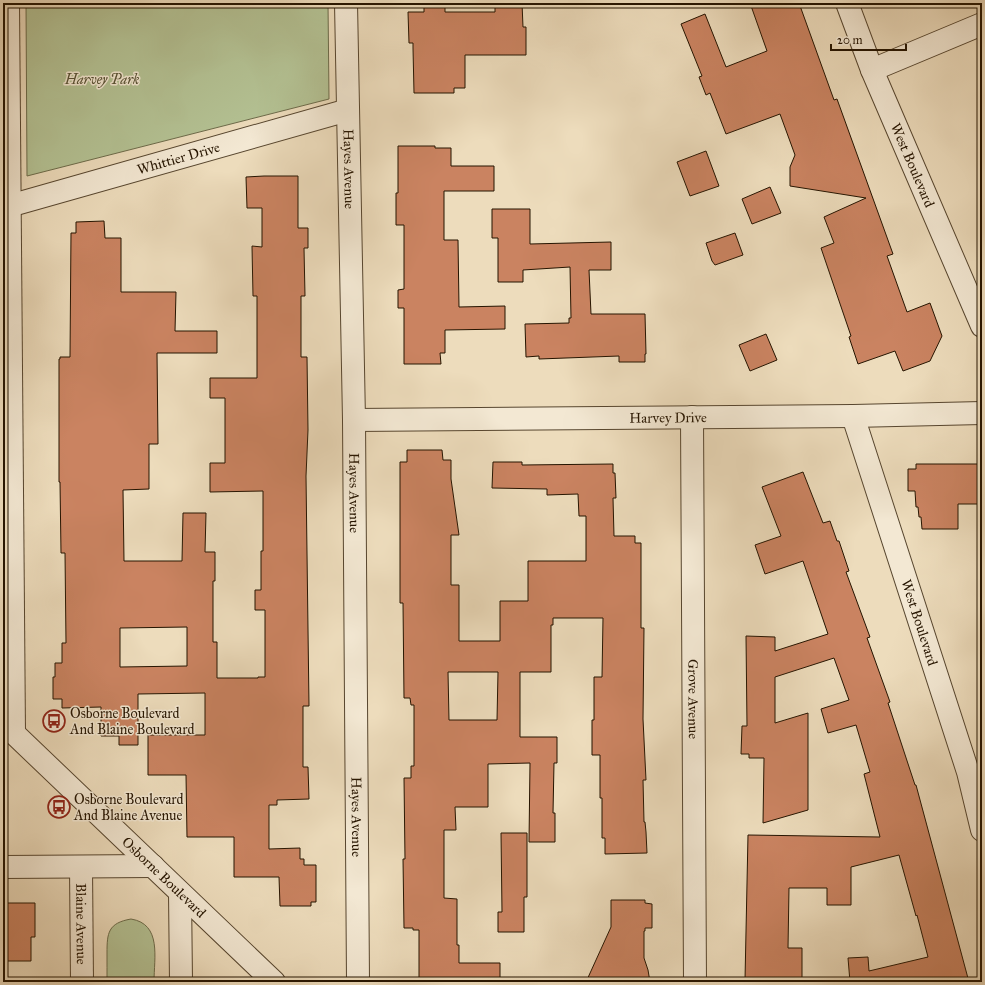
<svg xmlns="http://www.w3.org/2000/svg" width="985" height="985" viewBox="0 0 985 985" font-family="'IM FELL Great Primer',serif">
	<style>
		.green { fill: #b4c294; stroke: #6c6b4a }
		.building { fill: #ca8361; stroke: #251400; fill-rule: evenodd }
		.lines { fill: none; stroke-linecap: round; stroke-linejoin: round }
		.minor-casing { stroke: #57462f; stroke-width: 24 }
		.minor { stroke: #f3e8d3; stroke-width: 22 }
		.labels { text-anchor: middle; dominant-baseline: central; stroke-width: 3; stroke-linejoin: round; paint-order: stroke }
		.park-label { font-size: 14px; font-style: italic; fill: #575134; stroke: #f3e8d3 }
		.street-label { font-size: 14px; fill: #251400; stroke: #f3e8d3 }
		.poi-label { font-size: 14px; fill: #251400; stroke: #f3e8d3; text-anchor: start }
	</style>
	<rect width="100%" height="100%" fill="#eddcbc"/>
	<filter id="stains"><feTurbulence type="fractalNoise" baseFrequency=".005" numOctaves="4"/><feColorMatrix values="0 0 0 0 .2 0 0 0 0 .09 0 0 0 0 .02 0 0 0 .5 -.17"/></filter>
	<radialGradient id="worn" r=".72"><stop offset=".6" stop-color="#630" stop-opacity="0"/><stop offset="1" stop-color="#630" stop-opacity=".3"/></radialGradient>
	<path class="green" d="M 26,3 L 328,3 L 329,99 L 27,176 Z
		M 131,919 C 162,924 154,958 154,982 L 107,982 C 107,972 107,963 107,953 C 107,933 108,923 131,919 Z"/>
	<path class="building" d="M 424,3 L 445,3 L 445,12 L 495,12 L 495,3 L 522,3 L 523,27 L 526,27 L 526,55 L 465,55 L 465,88 L 454,88 L 454,93 L 414,93 L 413,48 L 413,43 L 409,43 L 408,12 L 424,12 Z
		M 750,3 L 799,3 L 834,100 L 837,99 L 893,254 L 887,256 L 907,312 L 930,303 L 942,336 L 930,361 L 903,371 L 895,351 L 858,364 L 849,337 L 851,336 L 821,248 L 834,243 L 824,217 L 866,198 L 790,186 L 790,167 L 795,155 L 780,114 L 726,134 L 710,93 L 706,95 L 699,77 L 702,76 L 681,24 L 705,14 L 726,67 L 767,51 Z
		M 398,146 L 435,146 L 435,148 L 451,148 L 451,166 L 494,166 L 494,191 L 444,191 L 444,240 L 458,240 L 459,307 L 505,306 L 505,329 L 445,330 L 445,353 L 440,353 L 441,364 L 404,364 L 404,308 L 398,308 L 398,290 L 404,289 L 404,225 L 396,225 L 396,193 L 398,193 Z
		M 706,151 L 719,186 L 690,196 L 677,162 Z
		M 264,176 L 298,176 L 298,228 L 308,228 L 308,248 L 304,248 L 305,296 L 301,296 L 301,357 L 307,357 L 308,430 L 306,476 L 309,706 L 303,706 L 303,767 L 308,767 L 309,799 L 277,800 L 277,805 L 269,805 L 269,849 L 300,848 L 300,859 L 304,859 L 304,865 L 316,865 L 316,902 L 311,902 L 311,906 L 280,906 L 279,877 L 234,877 L 234,837 L 187,837 L 186,775 L 148,775 L 148,735 L 205,735 L 205,693 L 138,694 L 138,745 L 119,745 L 119,736 L 101,736 L 101,707 L 62,708 L 62,699 L 53,699 L 53,677 L 55,677 L 55,663 L 62,663 L 62,643 L 66,643 L 65,553 L 61,553 L 60,482 L 59,482 L 59,359 L 60,359 L 60,357 L 70,357 L 71,233 L 76,233 L 76,222 L 104,221 L 105,238 L 121,238 L 121,292 L 176,292 L 175,331 L 217,331 L 217,353 L 157,353 L 158,444 L 149,444 L 149,489 L 123,490 L 124,561 L 182,561 L 183,513 L 206,513 L 205,552 L 215,552 L 215,581 L 213,581 L 213,642 L 217,642 L 217,678 L 258,678 L 258,677 L 265,677 L 265,610 L 255,610 L 255,590 L 261,590 L 261,551 L 263,551 L 263,491 L 210,492 L 210,463 L 225,463 L 225,398 L 210,398 L 210,378 L 257,378 L 257,296 L 253,296 L 252,246 L 262,247 L 262,208 L 247,208 L 246,177 ZM 187,627 L 187,666 L 120,667 L 120,628 Z
		M 770,187 L 781,213 L 752,224 L 742,199 Z
		M 492,209 L 530,209 L 530,244 L 611,242 L 611,270 L 589,270 L 591,314 L 645,314 L 646,354 L 645,354 L 645,362 L 619,362 L 619,356 L 539,359 L 539,356 L 526,357 L 525,324 L 569,323 L 569,318 L 571,318 L 570,267 L 523,270 L 523,282 L 498,282 L 498,238 L 492,238 Z
		M 735,233 L 743,255 L 715,265 L 712,261 L 706,243 Z
		M 766,334 L 777,360 L 750,371 L 739,345 Z
		M 407,450 L 442,450 L 443,460 L 451,460 L 451,479 L 459,535 L 451,535 L 451,585 L 459,585 L 459,641 L 500,641 L 500,601 L 528,601 L 528,561 L 586,561 L 586,516 L 579,516 L 578,494 L 547,495 L 547,489 L 492,488 L 493,462 L 522,462 L 522,465 L 613,464 L 613,473 L 615,473 L 616,498 L 613,498 L 614,536 L 635,536 L 635,543 L 641,543 L 641,628 L 644,628 L 643,719 L 646,780 L 643,780 L 644,822 L 645,822 L 646,832 L 647,853 L 605,854 L 605,838 L 602,838 L 602,798 L 600,798 L 600,755 L 592,755 L 592,720 L 594,720 L 594,677 L 602,677 L 603,618 L 553,618 L 553,625 L 551,625 L 551,672 L 520,672 L 520,737 L 557,737 L 557,763 L 554,763 L 553,813 L 555,813 L 555,842 L 529,842 L 530,763 L 488,764 L 488,807 L 455,807 L 456,830 L 444,830 L 444,898 L 457,899 L 457,945 L 459,945 L 459,963 L 500,963 L 500,980 L 419,982 L 419,930 L 413,930 L 413,928 L 404,928 L 403,859 L 405,859 L 404,778 L 411,778 L 411,766 L 414,766 L 414,705 L 411,705 L 410,698 L 404,698 L 403,603 L 400,603 L 400,462 L 407,462 ZM 448,672 L 498,672 L 497,720 L 449,720 Z
		M 916,464 L 978,464 L 978,472 L 982,472 L 982,504 L 958,504 L 958,529 L 922,529 L 921,517 L 919,517 L 918,507 L 916,507 L 915,491 L 908,491 L 908,469 L 916,469 Z
		M 803,472 L 823,523 L 830,521 L 837,541 L 839,541 L 849,571 L 846,572 L 870,637 L 867,638 L 890,702 L 888,703 L 915,785 L 916,785 L 969,982 L 850,982 L 848,958 L 868,957 L 869,971 L 928,957 L 917,915 L 916,916 L 899,855 L 851,867 L 851,905 L 827,905 L 827,888 L 789,888 L 788,948 L 802,948 L 802,980 L 786,980 L 786,981 L 745,980 L 748,835 L 880,837 L 864,774 L 870,772 L 856,725 L 828,733 L 821,709 L 849,700 L 834,658 L 775,677 L 775,723 L 808,713 L 808,810 L 763,823 L 764,758 L 749,758 L 749,754 L 741,754 L 742,726 L 747,726 L 746,636 L 775,637 L 775,651 L 828,634 L 803,561 L 765,574 L 755,545 L 781,536 L 762,487 Z
		M 501,833 L 527,833 L 527,897 L 524,897 L 524,932 L 498,932 L 498,912 L 502,912 Z
		M 611,900 L 645,900 L 645,903 L 652,904 L 652,928 L 645,928 L 645,931 L 644,931 L 644,958 L 648,970 L 650,982 L 586,982 L 611,927 Z
		M 3,903 L 35,903 L 35,937 L 31,937 L 31,961 L 3,961 Z"/>
	<g class="lines">
		<g class="minor-casing">
			<g id="minor">
				<path d="M 8,3 L 14,733"/>
				<path id="s1" d="M 346,3 L 354,420 L 358,982"/>
				<path id="s2" d="M 847,3 L 872,70 L 982,326"/>
				<path d="M 872,70 L 982,24"/>
				<path id="s3" d="M 9,206 L 348,110"/>
				<path id="s4" d="M 853,416 L 968,772 L 982,830"/>
				<path id="s5" d="M 692,417 L 695,982"/>
				<path id="s6" d="M 354,420 L 853,416 L 982,413"/>
				<path id="s7" d="M 3,723 L 274,982"/>
				<path d="M 3,867 L 153,866"/>
				<path id="s8" d="M 81,867 L 82,982"/>
				<path d="M 180,893 L 181,982"/>
			</g>
		</g>
		<use href="#minor" class="minor"/>
	</g>
	<defs>
		<g id="bus-ring" transform="scale(1.15)"><circle r="9.5" fill="#f3e8d3" stroke="#8f2418" stroke-width="1.5"/><path d="M-5-6H5V4H4V6H2V4H-2V6H-4V4H-5ZM-3.5-4V0h7V-4ZM-3.5 1.2v1.5H-2V1.2ZM2 1.2v1.5H3.5V1.2Z" fill="#8f2418"/></g>
	</defs>
	<g fill-rule="evenodd">
		<use href="#bus-ring" x="54" y="721"/>
		<use href="#bus-ring" x="59" y="807"/>
	</g>
	<g class="labels">
		<g class="park-label">
			<text x="102" y="79">Harvey Park</text>
		</g>
		<g class="street-label">
			<text stroke="none"><textPath href="#s3" startOffset="176">Whittier Drive</textPath></text>
			<text stroke="none"><textPath href="#s2" startOffset="175">West Boulevard</textPath></text>
			<text stroke="none"><textPath href="#s1" startOffset="166">Hayes Avenue</textPath></text>
			<text stroke="none"><textPath href="#s6" startOffset="314">Harvey Drive</textPath></text>
			<text stroke="none"><textPath href="#s1" startOffset="490">Hayes Avenue</textPath></text>
			<text stroke="none"><textPath href="#s4" startOffset="217">West Boulevard</textPath></text>
			<text stroke="none"><textPath href="#s5" startOffset="282">Grove Avenue</textPath></text>
			<text stroke="none"><textPath href="#s1" startOffset="814">Hayes Avenue</textPath></text>
			<text stroke="none"><textPath href="#s7" startOffset="223">Osborne Boulevard</textPath></text>
			<text stroke="none"><textPath href="#s8" startOffset="57">Blaine Avenue</textPath></text>
		</g>
		<g class="poi-label">
			<text x="70" y="713">Osborne Boulevard<tspan x="70" dy="16">And Blaine Boulevard</tspan></text>
			<text x="74" y="799">Osborne Boulevard<tspan x="74" dy="16">And Blaine Avenue</tspan></text>
		</g>
	</g>
	<rect width="985" height="985" fill="none" stroke="#eddcbc" stroke-width="16"/>
	<rect x="4" y="4" width="977" height="977" fill="none" stroke="#251400" stroke-width="2"/>
	<rect x="8" y="8" width="969" height="969" fill="none" stroke="#251400"/>
	<path d="M831 44v6h75v-6" fill="none" stroke="#251400" stroke-width="2"/>
	<text x="837" y="44" font-size="12" fill="#251400" stroke="#f3e8d3" stroke-width="3" paint-order="stroke">20 m</text>
	<rect width="100%" height="100%" filter="url(#stains)"/>
	<rect width="100%" height="100%" fill="url(#worn)"/>
</svg>
